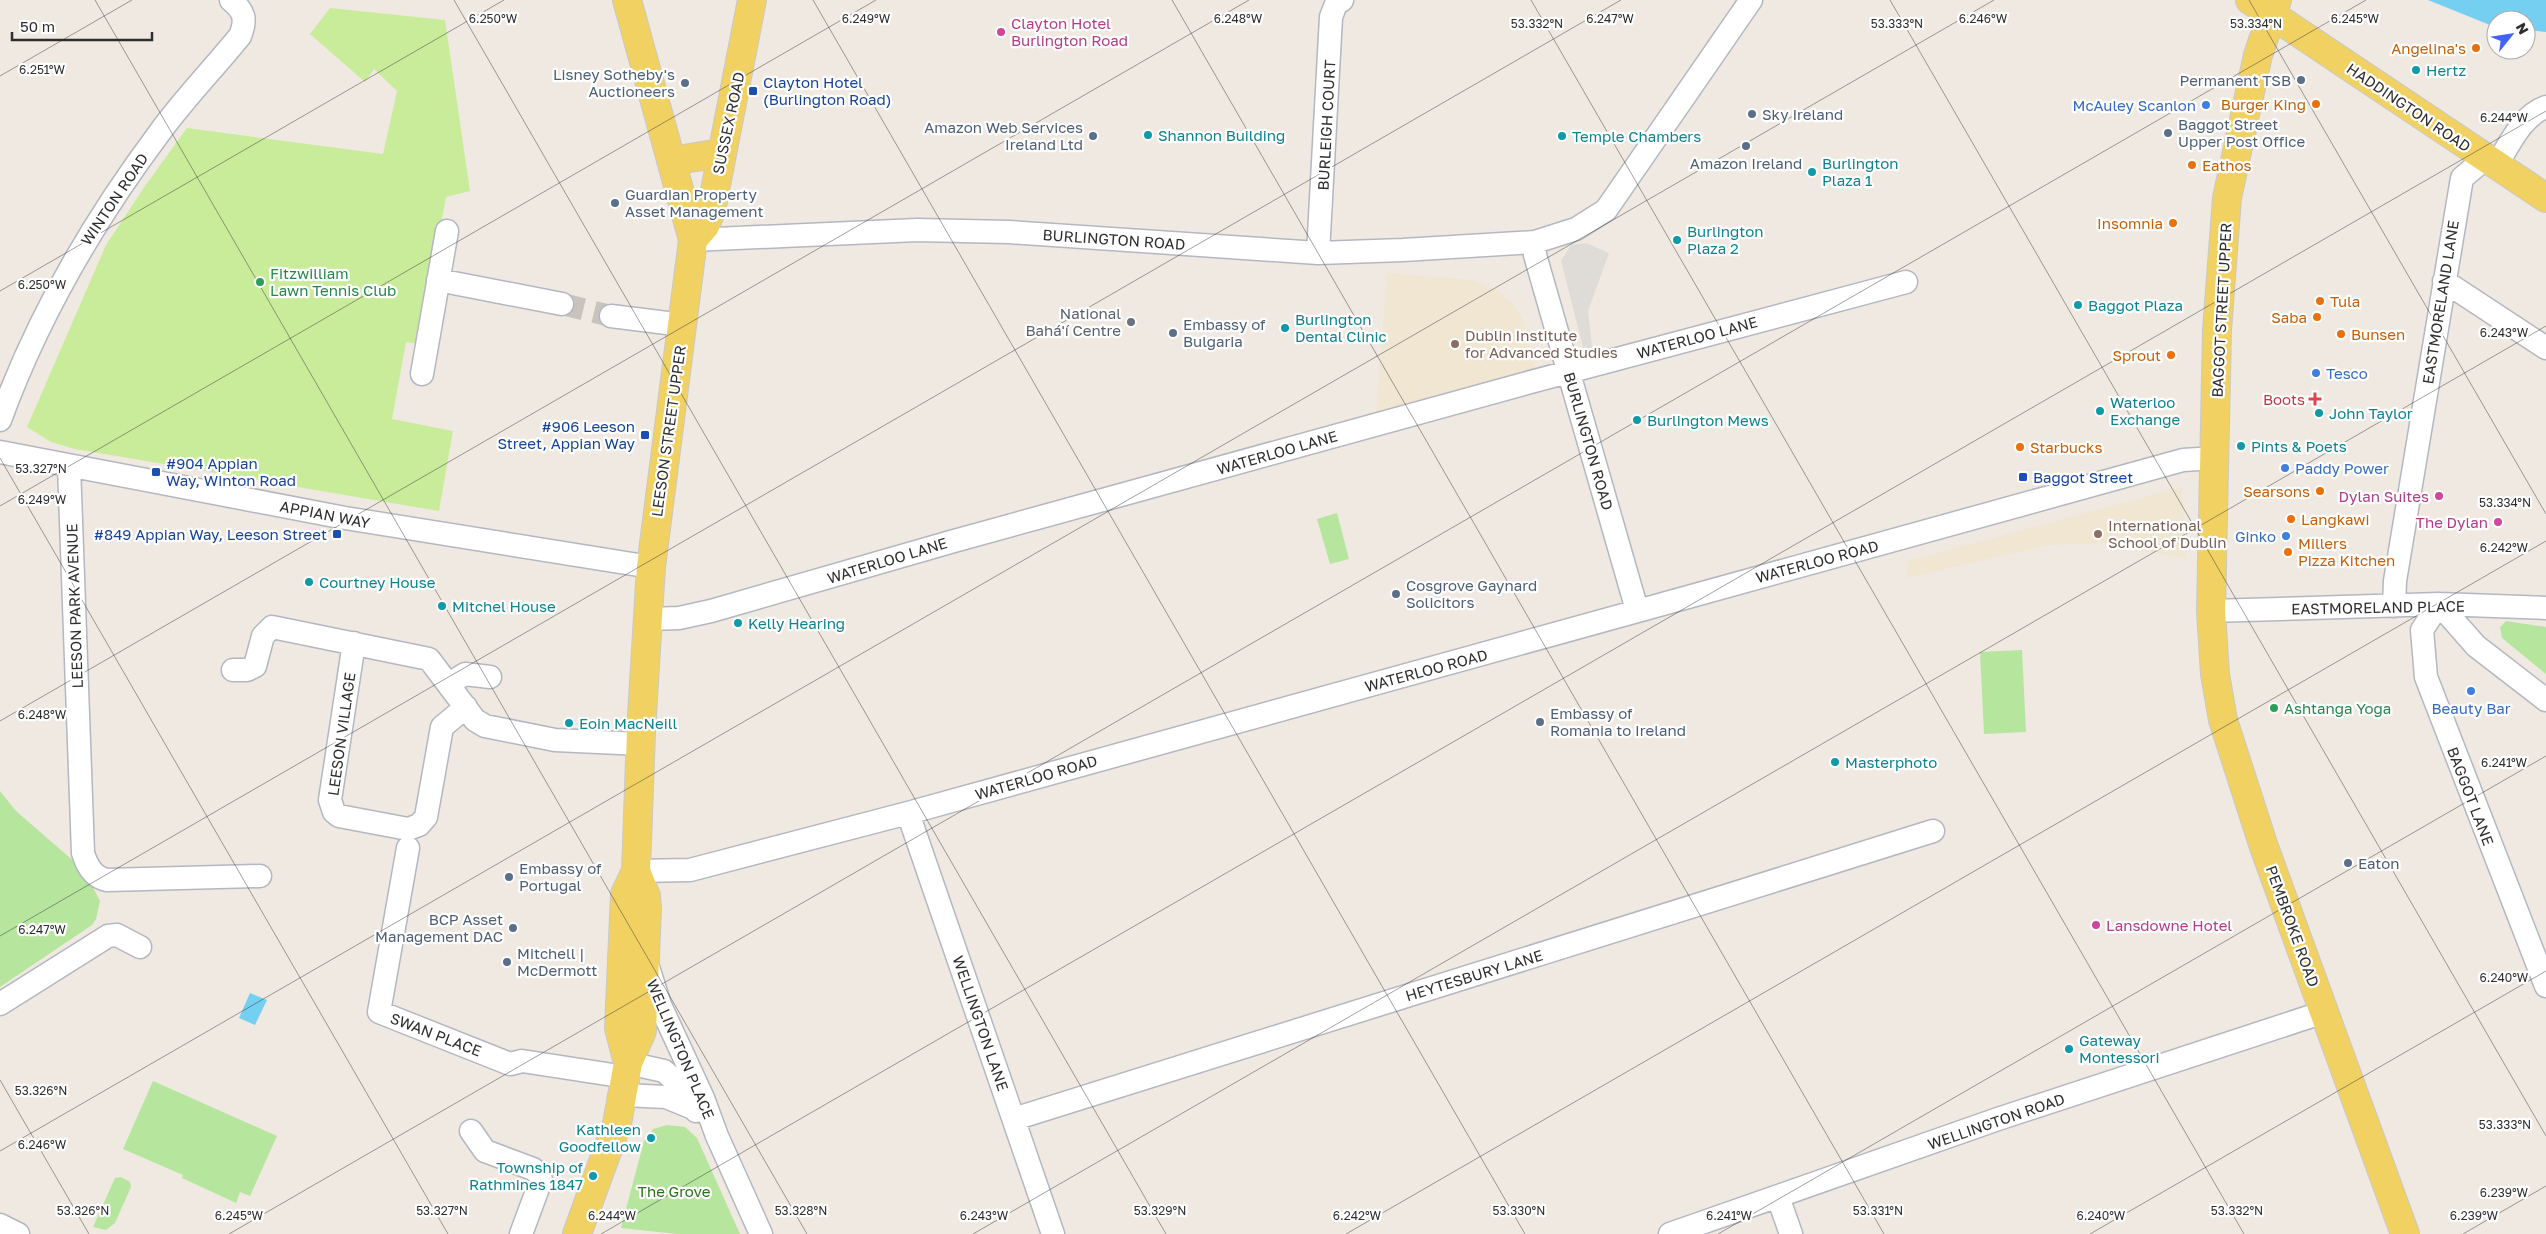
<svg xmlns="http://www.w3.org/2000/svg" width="2546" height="1234" viewBox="0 0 2546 1234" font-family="'Golos Text',sans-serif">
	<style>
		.education { fill: #f0e6d1 }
		.green { fill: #b6e59e }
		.pitch { fill: #c9ec9a }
		.plaza { fill: #dfdcd8 }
		.water { fill: #75cff0 }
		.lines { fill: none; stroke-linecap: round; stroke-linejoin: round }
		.minor-tunnel { stroke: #c8c4bd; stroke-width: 22; stroke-dasharray: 22 11; stroke-linecap: butt }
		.minor-casing { stroke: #b4b7c1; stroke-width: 25 }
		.major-casing { stroke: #c9c9c9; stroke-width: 30 }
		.minor { stroke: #fff; stroke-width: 22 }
		.major { stroke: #f2d163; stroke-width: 28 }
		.ticks { fill: none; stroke: #2e2e2e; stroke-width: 1; stroke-opacity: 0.45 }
		.hotel-dot { fill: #d1479c; stroke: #fff; stroke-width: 2 }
		.food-dot { fill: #e8710a; stroke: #fff; stroke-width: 2 }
		.culture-dot { fill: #0f9aa8; stroke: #fff; stroke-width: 2 }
		.service-dot { fill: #5c6f8a; stroke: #fff; stroke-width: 2 }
		.transit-dot { fill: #1a4fb4; stroke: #fff; stroke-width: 2 }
		.shop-dot { fill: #3f7fe0; stroke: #fff; stroke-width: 2 }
		.leisure-dot { fill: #2e9e5b; stroke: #fff; stroke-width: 2 }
		.worship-dot { fill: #6b7280; stroke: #fff; stroke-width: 2 }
		.education-dot { fill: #8d6e63; stroke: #fff; stroke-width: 2 }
		.health-dot { fill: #e0444e; stroke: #fff; stroke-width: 2 }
		.labels { text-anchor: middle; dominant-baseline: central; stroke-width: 4.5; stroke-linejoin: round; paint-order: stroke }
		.hotel-label { font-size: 15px; fill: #b23c85; stroke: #fff; text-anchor: start }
		.food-label { font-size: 15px; fill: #c56008; stroke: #fff; text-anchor: end }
		.culture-label { font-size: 15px; fill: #0d838f; stroke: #fff; text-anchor: start }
		.service-label { font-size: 15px; fill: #4e5e75; stroke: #fff; text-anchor: start }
		.transit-label { font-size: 15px; fill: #164399; stroke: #fff; text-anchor: start }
		.shop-label { font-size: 15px; fill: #366cbe; stroke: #fff; text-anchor: end }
		.street-label { font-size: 15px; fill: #2e2e2e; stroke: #fff }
		.leisure-label { font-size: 15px; fill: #27864d; stroke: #fff; text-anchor: start }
		.worship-label { font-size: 15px; fill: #5b616d; stroke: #fff; text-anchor: end }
		.education-label { font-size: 15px; fill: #785e54; stroke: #fff; text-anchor: start }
		.health-label { font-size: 15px; fill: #be3a42; stroke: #fff; text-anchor: end }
		.park-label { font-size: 15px; fill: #2c6e1b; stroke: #fff }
		.ticks-label { font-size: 12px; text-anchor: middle; fill: #2e2e2e; stroke: #fff; stroke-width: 4.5; stroke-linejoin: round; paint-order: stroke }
	</style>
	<rect width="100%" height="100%" fill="#efe9e1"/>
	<path class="education" d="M 1387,273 L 1471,280 L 1497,290 L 1512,303 L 1522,319 L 1537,373 L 1376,414 Z
		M 2182,487 L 2186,559 L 2105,543 L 2048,545 L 1907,578 L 1908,561 Z"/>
	<path class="green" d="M 1337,513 L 1349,559 L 1330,564 L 1317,519 Z
		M 2506,621 L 2546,627 L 2546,674 L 2502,638 L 2500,627 Z
		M 2022,650 L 2026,732 L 1984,734 L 1980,652 Z
		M 0,791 L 16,811 L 84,870 L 100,901 L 96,919 L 92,925 L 0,987 Z
		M 153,1081 L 277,1136 L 250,1196 L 240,1192 L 236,1203 L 182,1178 L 183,1175 L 123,1149 Z
		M 667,1125 L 685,1127 L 697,1138 L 740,1234 L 677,1234 L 621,1228 L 644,1141 L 653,1129 Z
		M 121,1177 L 130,1182 L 131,1187 L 115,1223 L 106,1230 L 93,1227 L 115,1178 Z"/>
	<path class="pitch" d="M 330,8 L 445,20 L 470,191 L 446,197 L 419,344 L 406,342 L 392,419 L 453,431 L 439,511 L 75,449 L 51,442 L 27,427 L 106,245 L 145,186 L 187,128 L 383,154 L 397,91 L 374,69 L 365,82 L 310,34 Z"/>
	<path class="plaza" d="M 1586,243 L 1609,253 L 1588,311 L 1593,354 L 1585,355 L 1561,261 L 1571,245 Z"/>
	<path class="water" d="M 2428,0 L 2546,0 L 2546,32 L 2526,30 L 2526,20 L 2496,20 L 2496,26 L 2490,25 Z
		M 250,993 L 267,1000 L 255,1025 L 239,1018 Z"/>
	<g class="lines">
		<path class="minor-tunnel" d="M 562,304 L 611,316"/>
		<g class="minor-casing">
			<path id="minor" d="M 2496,166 C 2509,145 2522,115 2546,107
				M 693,240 L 917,230 L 1009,232 L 1318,253 L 1403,250 L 1535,242 L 1576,229 L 1606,210 L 1751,0
				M 1535,242 L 1535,255 L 1637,610
				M 1318,253 L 1331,17 L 1336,4 L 1342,0
				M 438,280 L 562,304
				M 2444,281 L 2546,348
				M 611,316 L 683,325
				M 422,374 L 447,231
				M 0,420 C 38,316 94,220 160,132 C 184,99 214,68 240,36 C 247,19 244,11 231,0
				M 0,452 L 345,518 L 651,567
				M 69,466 L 83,853 C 87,866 93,877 107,880 L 260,876
				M 2439,604 L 2422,630 L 2426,677 L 2546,986
				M 2439,604 L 2476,646 L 2546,700
				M 2394,606 L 2395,581 L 2462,178 L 2486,158
				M 2211,611 L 2439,604 L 2546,608
				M 649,619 L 679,618 L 711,611 L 954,541 L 1527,383 L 1906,282
				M 354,643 L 330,800 L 334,812 L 339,816 L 408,829 L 419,825 L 426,817 L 442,727 L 466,707
				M 233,670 L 247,670 L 255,666 L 263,636 L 272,627 L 429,659 L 475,720 L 485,726 L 555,740 L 641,744
				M 449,684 L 465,674 L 490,677
				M 908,813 L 1053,1234
				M 408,848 L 379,1012 L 510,1064 L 522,1061 L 626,1077
				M 636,871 L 690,870 L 908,813 L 2183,460 L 2215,458
				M 648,967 L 660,1005 L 703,1098 L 717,1136 L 761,1234
				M 0,1004 L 108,936 L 117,935 L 140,947
				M 628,1063 L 664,1071 L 680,1085 L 696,1111
				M 623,1095 L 666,1097 L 693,1108
				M 1014,1119 L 1933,831
				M 471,1131 L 485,1151 L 533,1169 L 540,1175 L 541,1180 L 521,1234
				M 1778,1197 L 1791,1234
				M 0,1225 L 18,1234
				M 1670,1234 L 1998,1119 L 2324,1012"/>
		</g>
		<g class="major-casing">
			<path id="major" d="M 627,0 L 693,240 L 651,567 L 641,732 L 636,871 L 625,894 L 619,1028 L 628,1063
				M 2250,0 L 2546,198
				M 2277,0 L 2258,55 L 2227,198 L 2217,330 L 2211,611 L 2215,674 L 2223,720 L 2264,847 L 2405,1234
				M 671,161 L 721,153
				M 693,240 L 705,226 L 711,211 L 752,0
				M 577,1234 L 617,1124 L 628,1063 L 642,1031 L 647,908 L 646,896 L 636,871"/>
		</g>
		<use href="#minor" class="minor"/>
		<use href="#major" class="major"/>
	</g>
	<path class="ticks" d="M 95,0 L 807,1234M 454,0 L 1166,1234M 813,0 L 1525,1234M 1172,0 L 1884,1234M 1531,0 L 2244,1234M 1890,0 L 2546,1136M 2249,0 L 2546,514M 0,76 L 132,0M 0,291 L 504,0M 0,458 L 448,1234M 0,506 L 876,0M 0,721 L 1249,0M 0,936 L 1621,0M 0,1080 L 89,1234M 0,1151 L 1994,0M 229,1234 L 2366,0M 601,1234 L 2546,111M 973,1234 L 2546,326M 1346,1234 L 2546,541M 1718,1234 L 2546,756M 2090,1234 L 2546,971M 2463,1234 L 2546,1186"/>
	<g class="hotel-dot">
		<circle cx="1001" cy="32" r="5"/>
		<circle cx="2439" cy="496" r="5"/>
		<circle cx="2498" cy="522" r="5"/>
		<circle cx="2096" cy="925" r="5"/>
	</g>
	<g class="food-dot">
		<circle cx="2476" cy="48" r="5"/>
		<circle cx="2316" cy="104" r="5"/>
		<circle cx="2192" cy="165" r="5"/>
		<circle cx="2173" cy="223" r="5"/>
		<circle cx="2320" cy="301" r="5"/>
		<circle cx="2317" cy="317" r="5"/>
		<circle cx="2341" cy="334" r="5"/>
		<circle cx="2171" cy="355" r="5"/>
		<circle cx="2020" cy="447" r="5"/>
		<circle cx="2320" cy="491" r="5"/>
		<circle cx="2291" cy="519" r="5"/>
		<circle cx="2288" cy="552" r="5"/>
	</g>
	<g class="culture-dot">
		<circle cx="2416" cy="70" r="5"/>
		<circle cx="1148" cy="135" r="5"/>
		<circle cx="1562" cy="136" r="5"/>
		<circle cx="1812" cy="172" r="5"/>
		<circle cx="1677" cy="240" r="5"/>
		<circle cx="2078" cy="305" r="5"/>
		<circle cx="1285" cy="328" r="5"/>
		<circle cx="2100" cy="411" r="5"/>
		<circle cx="2319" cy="413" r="5"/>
		<circle cx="1637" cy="420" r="5"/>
		<circle cx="2241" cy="446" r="5"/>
		<circle cx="309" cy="582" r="5"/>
		<circle cx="442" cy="606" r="5"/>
		<circle cx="738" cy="623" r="5"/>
		<circle cx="569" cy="723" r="5"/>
		<circle cx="1835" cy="762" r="5"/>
		<circle cx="2069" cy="1049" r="5"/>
		<circle cx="651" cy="1138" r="5"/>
		<circle cx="593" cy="1176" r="5"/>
	</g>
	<g class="service-dot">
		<circle cx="2301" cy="80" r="5"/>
		<circle cx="685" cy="83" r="5"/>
		<circle cx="1752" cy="114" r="5"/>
		<circle cx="2168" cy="133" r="5"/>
		<circle cx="1093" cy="136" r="5"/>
		<circle cx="1746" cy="146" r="5"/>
		<circle cx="615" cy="203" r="5"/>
		<circle cx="1173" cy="333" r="5"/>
		<circle cx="1396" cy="594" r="5"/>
		<circle cx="1540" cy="722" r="5"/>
		<circle cx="2348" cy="863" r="5"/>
		<circle cx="509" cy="877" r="5"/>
		<circle cx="513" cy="928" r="5"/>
		<circle cx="507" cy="962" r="5"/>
	</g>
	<g class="transit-dot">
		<rect x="748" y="86" width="10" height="10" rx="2.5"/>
		<rect x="640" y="430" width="10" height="10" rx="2.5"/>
		<rect x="151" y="467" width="10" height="10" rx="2.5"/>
		<rect x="2018" y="472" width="10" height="10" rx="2.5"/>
		<rect x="332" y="529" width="10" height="10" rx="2.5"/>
	</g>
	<g class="shop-dot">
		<circle cx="2206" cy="105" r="5"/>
		<circle cx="2316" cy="373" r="5"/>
		<circle cx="2285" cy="468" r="5"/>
		<circle cx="2286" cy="536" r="5"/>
		<circle cx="2471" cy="691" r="5"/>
	</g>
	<g class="leisure-dot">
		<circle cx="260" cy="282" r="5"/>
		<circle cx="2274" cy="708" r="5"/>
	</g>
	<circle class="worship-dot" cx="1131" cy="322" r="5"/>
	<g class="education-dot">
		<circle cx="1455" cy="344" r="5"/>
		<circle cx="2098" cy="534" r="5"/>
	</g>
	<path class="health-dot" d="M2312.5 391.5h5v5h5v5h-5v5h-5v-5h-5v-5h5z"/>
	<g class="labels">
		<g class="hotel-label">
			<text x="1011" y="23">Clayton Hotel<tspan x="1011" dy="17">Burlington Road</tspan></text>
			<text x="2429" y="496" text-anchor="end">Dylan Suites</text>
			<text x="2488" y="522" text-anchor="end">The Dylan</text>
			<text x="2106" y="925">Lansdowne Hotel</text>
		</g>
		<g class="food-label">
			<text x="2466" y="48">Angelina's</text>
			<text x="2306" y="104">Burger King</text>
			<text x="2202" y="165" text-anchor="start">Eathos</text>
			<text x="2163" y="223">Insomnia</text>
			<text x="2330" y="301" text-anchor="start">Tula</text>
			<text x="2307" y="317">Saba</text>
			<text x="2351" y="334" text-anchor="start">Bunsen</text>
			<text x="2161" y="355">Sprout</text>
			<text x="2030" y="447" text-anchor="start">Starbucks</text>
			<text x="2310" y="491">Searsons</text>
			<text x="2301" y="519" text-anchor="start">Langkawi</text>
			<text x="2298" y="543" text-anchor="start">Millers<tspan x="2298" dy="17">Pizza Kitchen</tspan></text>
		</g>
		<g class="culture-label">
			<text x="2426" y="70">Hertz</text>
			<text x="1158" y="135">Shannon Building</text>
			<text x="1572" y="136">Temple Chambers</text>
			<text x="1822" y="163">Burlington<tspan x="1822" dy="17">Plaza 1</tspan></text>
			<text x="1687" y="231">Burlington<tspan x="1687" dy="17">Plaza 2</tspan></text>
			<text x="2088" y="305">Baggot Plaza</text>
			<text x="1295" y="319">Burlington<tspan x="1295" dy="17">Dental Clinic</tspan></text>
			<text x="2110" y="402">Waterloo<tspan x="2110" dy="17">Exchange</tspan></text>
			<text x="2329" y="413">John Taylor</text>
			<text x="1647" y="420">Burlington Mews</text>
			<text x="2251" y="446">Pints &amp; Poets</text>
			<text x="319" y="582">Courtney House</text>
			<text x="452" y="606">Mitchel House</text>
			<text x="748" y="623">Kelly Hearing</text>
			<text x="579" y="723">Eoin MacNeill</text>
			<text x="1845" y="762">Masterphoto</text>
			<text x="2079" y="1040">Gateway<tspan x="2079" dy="17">Montessori</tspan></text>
			<text x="641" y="1129" text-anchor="end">Kathleen<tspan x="641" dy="17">Goodfellow</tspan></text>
			<text x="583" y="1167" text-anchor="end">Township of<tspan x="583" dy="17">Rathmines 1847</tspan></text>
		</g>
		<g class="service-label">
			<text x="675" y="74" text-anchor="end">Lisney Sotheby's<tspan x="675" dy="17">Auctioneers</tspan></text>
			<text x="2291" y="80" text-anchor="end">Permanent TSB</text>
			<text x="1762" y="114">Sky Ireland</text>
			<text x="2178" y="124">Baggot Street<tspan x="2178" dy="17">Upper Post Office</tspan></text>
			<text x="1083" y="127" text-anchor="end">Amazon Web Services<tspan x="1083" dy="17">Ireland Ltd</tspan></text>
			<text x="1746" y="163" text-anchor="middle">Amazon Ireland</text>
			<text x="625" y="194">Guardian Property<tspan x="625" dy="17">Asset Management</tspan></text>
			<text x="1183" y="324">Embassy of<tspan x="1183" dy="17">Bulgaria</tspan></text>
			<text x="1406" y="585">Cosgrove Gaynard<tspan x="1406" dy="17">Solicitors</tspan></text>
			<text x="1550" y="713">Embassy of<tspan x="1550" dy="17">Romania to Ireland</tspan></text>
			<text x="2358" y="863">Eaton</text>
			<text x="519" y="868">Embassy of<tspan x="519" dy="17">Portugal</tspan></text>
			<text x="503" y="919" text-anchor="end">BCP Asset<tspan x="503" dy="17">Management DAC</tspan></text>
			<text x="517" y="953">Mitchell |<tspan x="517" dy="17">McDermott</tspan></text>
		</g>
		<g class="transit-label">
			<text x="763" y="82">Clayton Hotel<tspan x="763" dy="17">(Burlington Road)</tspan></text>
			<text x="635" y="426" text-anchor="end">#906 Leeson<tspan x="635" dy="17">Street, Appian Way</tspan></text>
			<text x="166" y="463">#904 Appian<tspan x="166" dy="17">Way, Winton Road</tspan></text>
			<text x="2033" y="477">Baggot Street</text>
			<text x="327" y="534" text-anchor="end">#849 Appian Way, Leeson Street</text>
		</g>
		<g class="shop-label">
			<text x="2196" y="105">McAuley Scanlon</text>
			<text x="2326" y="373" text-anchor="start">Tesco</text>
			<text x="2295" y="468" text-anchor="start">Paddy Power</text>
			<text x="2276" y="536">Ginko</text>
			<text x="2471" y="708" text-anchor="middle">Beauty Bar</text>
		</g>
		<g class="street-label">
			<text transform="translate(2409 107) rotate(34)">HADDINGTON ROAD</text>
			<text transform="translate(728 123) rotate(-78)">SUSSEX ROAD</text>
			<text transform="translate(1326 125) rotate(-87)">BURLEIGH COURT</text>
			<text transform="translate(114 199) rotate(-56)">WINTON ROAD</text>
			<text transform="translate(1114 239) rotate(4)">BURLINGTON ROAD</text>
			<text transform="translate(2440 302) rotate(-81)">EASTMORELAND LANE</text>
			<text transform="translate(2221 310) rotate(-87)">BAGGOT STREET UPPER</text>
			<text transform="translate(1697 337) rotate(-15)">WATERLOO LANE</text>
			<text transform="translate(668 431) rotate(-82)">LEESON STREET UPPER</text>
			<text transform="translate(1589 441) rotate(74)">BURLINGTON ROAD</text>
			<text transform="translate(1277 452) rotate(-16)">WATERLOO LANE</text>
			<text transform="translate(325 514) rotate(11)">APPIAN WAY</text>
			<text transform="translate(887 560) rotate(-17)">WATERLOO LANE</text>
			<text transform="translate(1817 561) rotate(-15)">WATERLOO ROAD</text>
			<text transform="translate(74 606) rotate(-92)">LEESON PARK AVENUE</text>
			<text transform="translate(2378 607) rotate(-1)">EASTMORELAND PLACE</text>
			<text transform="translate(1426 670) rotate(-15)">WATERLOO ROAD</text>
			<text transform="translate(341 734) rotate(-82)">LEESON VILLAGE</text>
			<text transform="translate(1036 777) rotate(-16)">WATERLOO ROAD</text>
			<text transform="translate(2471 796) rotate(69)">BAGGOT LANE</text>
			<text transform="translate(2293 926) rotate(70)">PEMBROKE ROAD</text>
			<text transform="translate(1474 975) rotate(-17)">HEYTESBURY LANE</text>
			<text transform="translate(981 1023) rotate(71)">WELLINGTON LANE</text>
			<text transform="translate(436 1034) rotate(21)">SWAN PLACE</text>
			<text transform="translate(681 1049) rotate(67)">WELLINGTON PLACE</text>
			<text transform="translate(1996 1121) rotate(-19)">WELLINGTON ROAD</text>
		</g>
		<g class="leisure-label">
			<text x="270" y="273">Fitzwilliam<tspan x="270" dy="17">Lawn Tennis Club</tspan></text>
			<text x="2284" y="708">Ashtanga Yoga</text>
		</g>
		<g class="worship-label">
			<text x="1121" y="313">National<tspan x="1121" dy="17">Bahá'í Centre</tspan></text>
		</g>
		<g class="education-label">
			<text x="1465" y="335">Dublin Institute<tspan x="1465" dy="17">for Advanced Studies</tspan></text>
			<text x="2108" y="525">International<tspan x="2108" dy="17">School of Dublin</tspan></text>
		</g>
		<g class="health-label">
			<text x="2305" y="399">Boots</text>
		</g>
		<g class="park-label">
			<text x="674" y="1191">The Grove</text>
		</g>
	</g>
	<g class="ticks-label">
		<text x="493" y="23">6.250°W</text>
		<text x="866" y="23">6.249°W</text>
		<text x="1238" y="23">6.248°W</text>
		<text x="1610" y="23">6.247°W</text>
		<text x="1983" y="23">6.246°W</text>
		<text x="2355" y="23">6.245°W</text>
		<text x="1537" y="28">53.332°N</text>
		<text x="1897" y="28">53.333°N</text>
		<text x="2256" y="28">53.334°N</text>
		<text x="42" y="74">6.251°W</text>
		<text x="2504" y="122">6.244°W</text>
		<text x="42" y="289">6.250°W</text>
		<text x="2504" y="337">6.243°W</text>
		<text x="41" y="473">53.327°N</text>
		<text x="42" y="504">6.249°W</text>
		<text x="2505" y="507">53.334°N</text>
		<text x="2504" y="552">6.242°W</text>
		<text x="42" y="719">6.248°W</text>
		<text x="2504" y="767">6.241°W</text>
		<text x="42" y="934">6.247°W</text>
		<text x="2504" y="982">6.240°W</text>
		<text x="41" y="1095">53.326°N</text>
		<text x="2505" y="1129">53.333°N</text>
		<text x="42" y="1149">6.246°W</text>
		<text x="2504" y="1197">6.239°W</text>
		<text x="83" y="1215">53.326°N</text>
		<text x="442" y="1215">53.327°N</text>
		<text x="801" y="1215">53.328°N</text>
		<text x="1160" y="1215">53.329°N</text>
		<text x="1519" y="1215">53.330°N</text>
		<text x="1878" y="1215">53.331°N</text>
		<text x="2237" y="1215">53.332°N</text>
		<text x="239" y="1220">6.245°W</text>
		<text x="612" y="1220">6.244°W</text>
		<text x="984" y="1220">6.243°W</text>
		<text x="1357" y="1220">6.242°W</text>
		<text x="1729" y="1220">6.241°W</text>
		<text x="2101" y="1220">6.240°W</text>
		<text x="2474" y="1220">6.239°W</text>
	</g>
	<g transform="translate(2511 35) rotate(60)"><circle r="24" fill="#ffffff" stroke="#ababab"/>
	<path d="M0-4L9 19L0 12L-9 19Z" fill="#4264fb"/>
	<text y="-8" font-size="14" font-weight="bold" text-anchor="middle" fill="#2e2e2e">N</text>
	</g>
	<path d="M12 32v8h140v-8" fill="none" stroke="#2e2e2e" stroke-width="2.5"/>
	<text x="20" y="32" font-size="15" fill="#2e2e2e" stroke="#ffffff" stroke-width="4" paint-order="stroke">50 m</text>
</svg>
